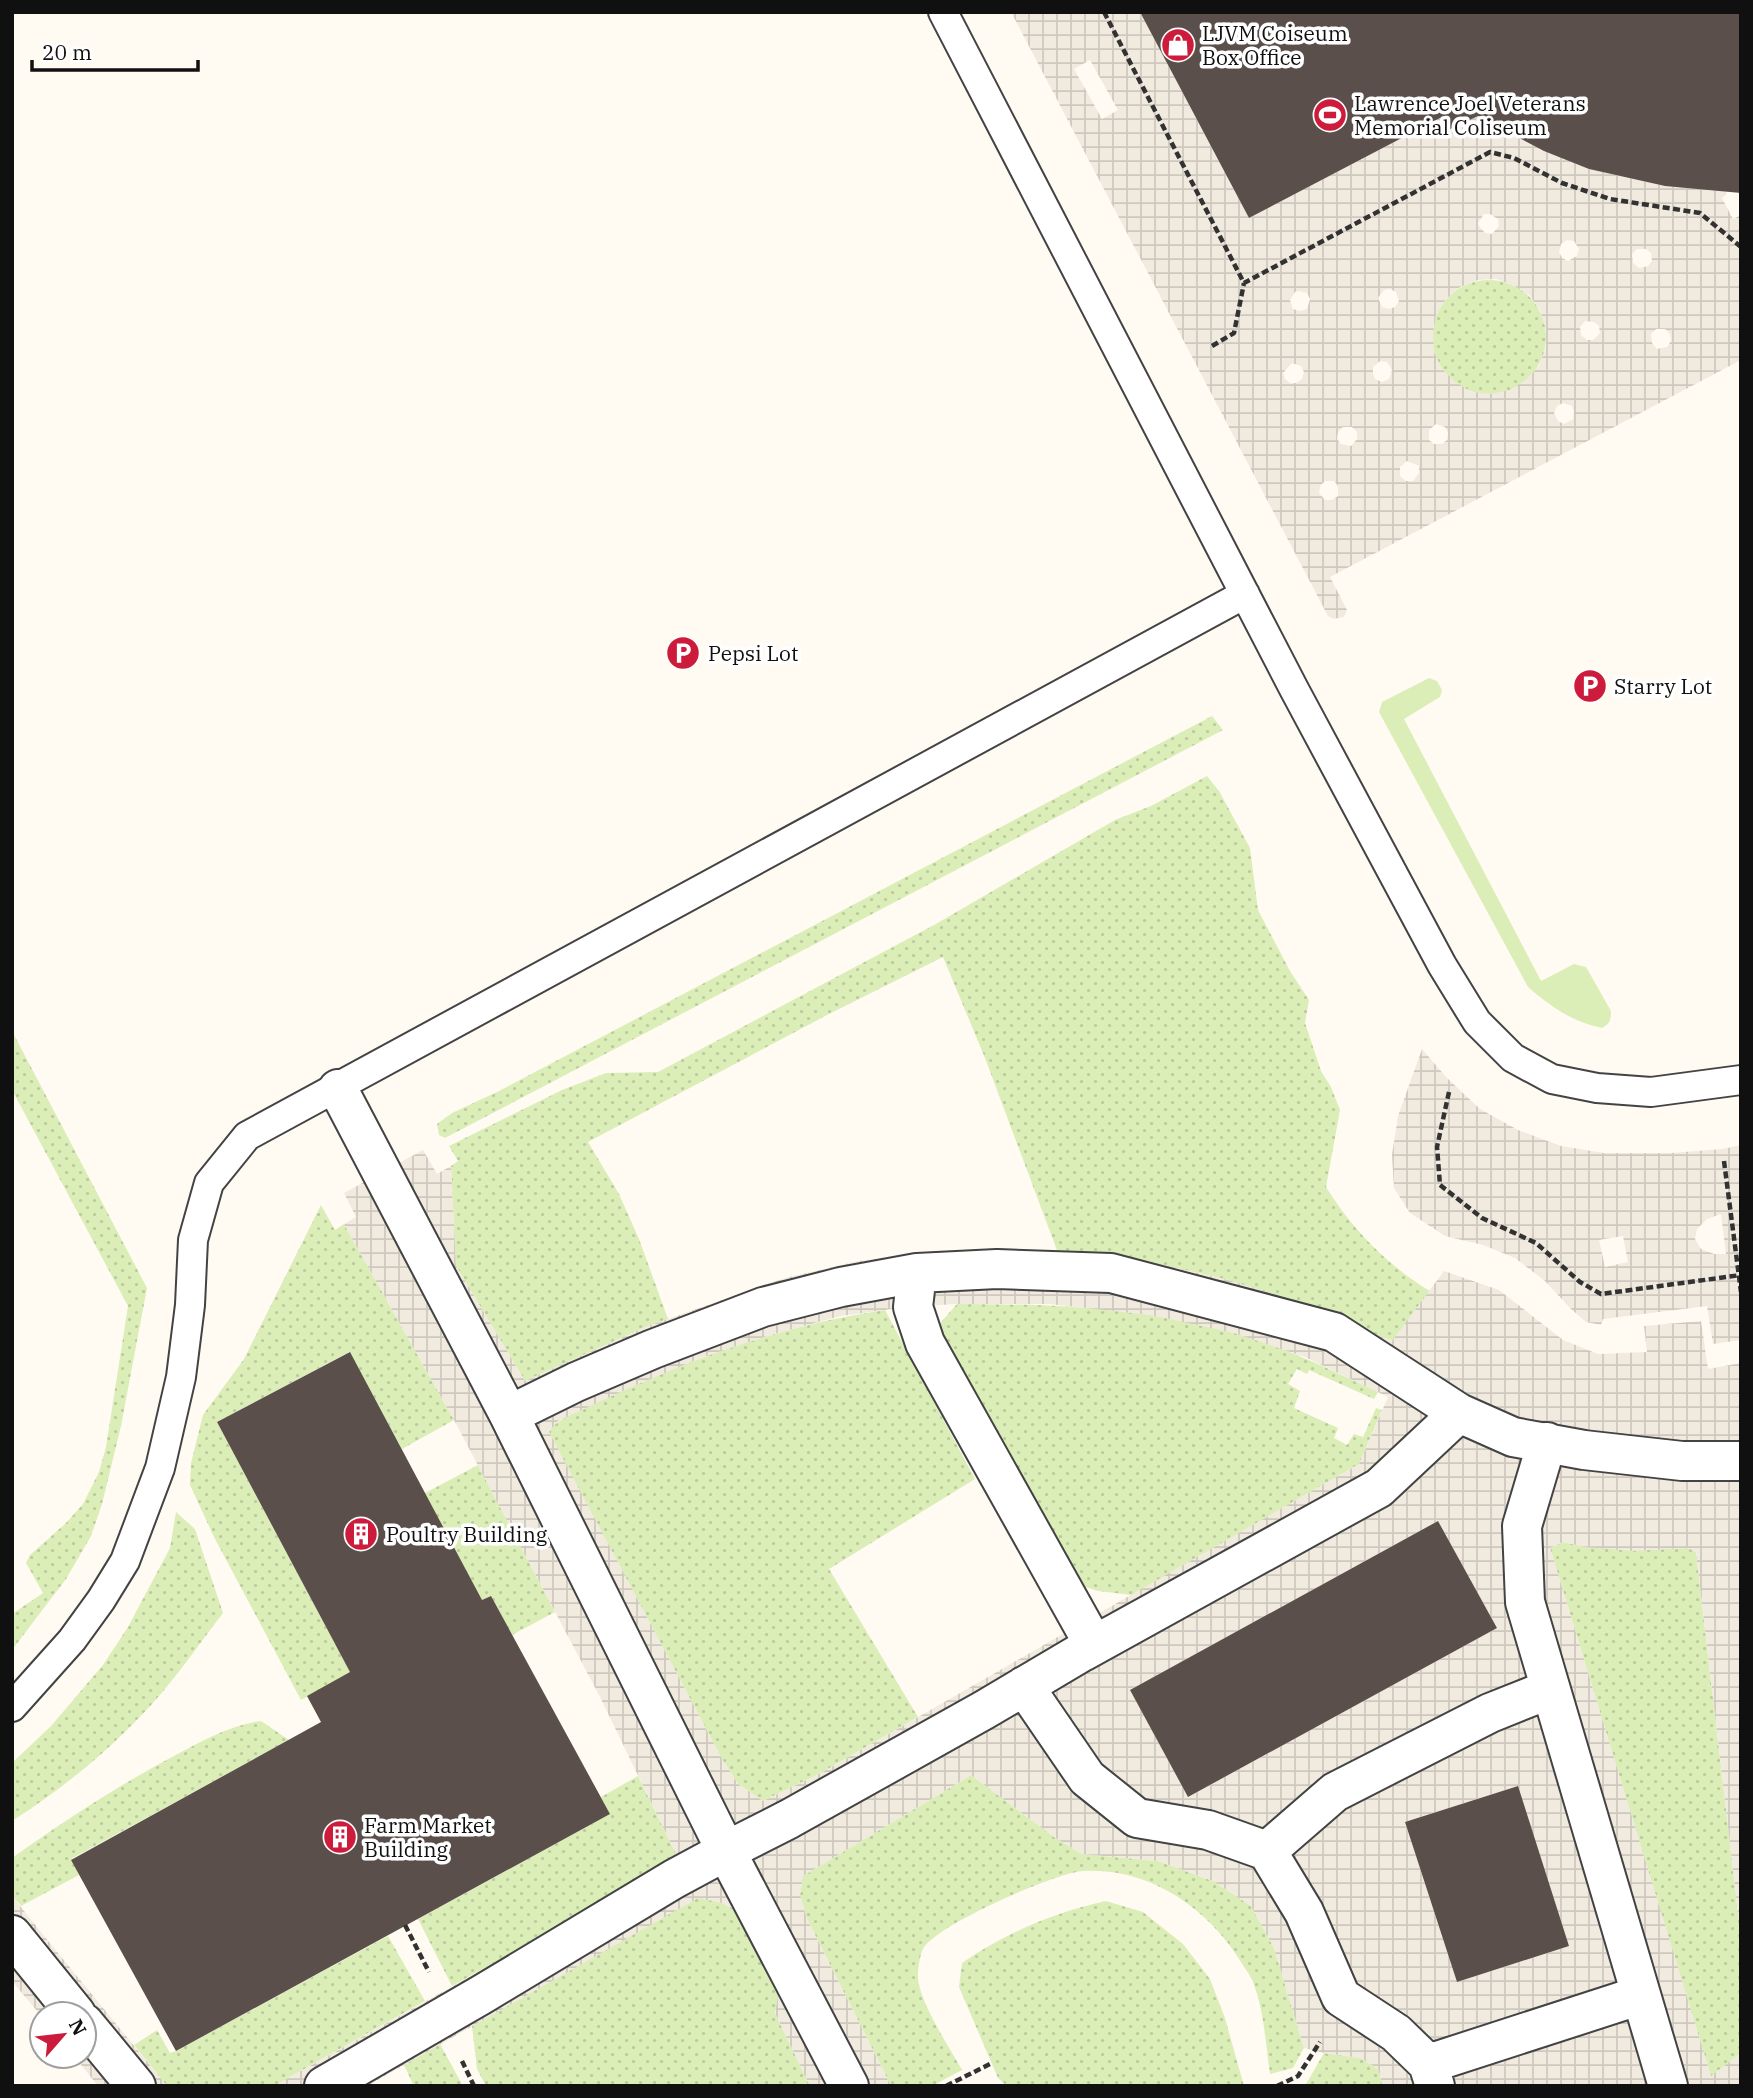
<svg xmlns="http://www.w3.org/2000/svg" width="1753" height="2098" viewBox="0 0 1753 2098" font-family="'IBM Plex Serif',serif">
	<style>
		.grass { fill: url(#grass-dots) }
		.garden { fill: #dbeeb8 }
		.plaza { fill: url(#plaza-grid); fill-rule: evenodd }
		.building { fill: #5a4f4b }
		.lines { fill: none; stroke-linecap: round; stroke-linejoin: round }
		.lane-casing { stroke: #434343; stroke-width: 32 }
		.street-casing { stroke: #434343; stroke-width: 42 }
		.path { stroke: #323232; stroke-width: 4.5; stroke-dasharray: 7 3.5; stroke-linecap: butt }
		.lane { stroke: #fff; stroke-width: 28 }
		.street { stroke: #fff; stroke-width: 38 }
		.labels { text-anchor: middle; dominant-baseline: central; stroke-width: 7; stroke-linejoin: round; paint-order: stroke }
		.poi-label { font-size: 21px; fill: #101010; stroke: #fff; text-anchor: start }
	</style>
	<defs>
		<pattern id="grass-dots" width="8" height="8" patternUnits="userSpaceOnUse" patternTransform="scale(1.75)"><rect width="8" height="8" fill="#dbeeb8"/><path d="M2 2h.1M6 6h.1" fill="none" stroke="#bbcb9d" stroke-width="1.8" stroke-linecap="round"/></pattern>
		<pattern id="plaza-grid" width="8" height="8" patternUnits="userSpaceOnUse" patternTransform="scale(1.75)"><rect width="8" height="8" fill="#f1eadf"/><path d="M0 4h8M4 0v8" fill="none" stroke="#cec8be"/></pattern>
	</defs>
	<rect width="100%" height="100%" fill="#fffbf2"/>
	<path class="grass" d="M1432 337a57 57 0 1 1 114 0a57 57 0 1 1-114 0Z
		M 1212,716 L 1223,730 L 445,1138 L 439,1135 L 437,1124 L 452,1113 L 497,1092 Z
		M 1207,776 L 1219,791 L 1250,848 L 1258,910 L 1290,971 L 1309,1000 L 1305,1023 L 1321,1071 L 1331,1087 L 1340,1110 L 1326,1187 C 1352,1229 1388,1266 1430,1291 L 1393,1341 L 1228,1280 L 1168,1266 L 1058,1253 L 985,1058 L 943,957 L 829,1014 L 588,1142 L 619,1194 L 639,1239 L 668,1319 L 648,1326 L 525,1381 L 456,1266 L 451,1166 L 458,1161 L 449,1146 L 562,1090 L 606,1073 L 658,1072 L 934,925 L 1115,820 L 1151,806 Z
		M 12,1031 L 147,1288 L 121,1426 L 102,1504 L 91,1536 L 66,1579 L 12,1650 L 12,1614 L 43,1593 L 26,1563 L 30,1555 L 66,1523 L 83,1504 L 99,1472 L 106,1447 L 128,1306 L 12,1090 Z
		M 321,1205 L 335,1230 L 344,1224 L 454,1420 L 402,1449 L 349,1352 L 217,1422 L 335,1644 L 425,1493 L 478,1465 L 555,1612 L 512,1635 L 490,1596 L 301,1700 L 214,1537 L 190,1485 L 191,1463 L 203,1415 L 244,1359 Z
		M 957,1304 C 1050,1304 1144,1307 1234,1333 C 1285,1347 1331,1370 1378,1392 L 1374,1399 L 1309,1370 L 1307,1374 L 1297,1369 L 1288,1384 L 1300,1391 L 1294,1408 L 1338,1428 L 1334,1438 L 1347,1445 L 1354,1434 L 1363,1437 L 1376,1408 L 1382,1410 L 1359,1464 L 1132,1595 L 1098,1591 L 1074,1583 L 941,1339 L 941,1322 Z
		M 885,1310 L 975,1479 L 829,1569 L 918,1717 L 819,1774 L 763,1801 L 738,1784 L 722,1759 L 548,1431 C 564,1414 588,1407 609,1397 C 696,1356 789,1324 885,1310 Z
		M 176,1512 L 195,1529 L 223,1613 C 200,1643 178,1675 153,1703 C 111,1749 65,1787 12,1821 L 12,1763 L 51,1726 L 103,1665 L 128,1627 L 170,1548 Z
		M 1563,1542 C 1605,1551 1646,1550 1688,1548 L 1696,1552 L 1741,1938 L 1741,2053 L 1711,2077 L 1550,1548 Z
		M 261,1721 L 289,1740 L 71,1859 L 79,1875 L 21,1906 L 12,1896 L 12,1858 C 64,1821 116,1787 172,1757 C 200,1742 229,1725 261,1721 Z
		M 971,1775 L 1054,1837 L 1082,1854 L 1158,1861 L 1213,1881 L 1251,1906 L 1274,1948 L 1304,2048 L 1293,2068 L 1270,2074 C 1266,2046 1264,2011 1254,1985 C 1252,1977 1245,1969 1241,1962 C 1208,1908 1149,1867 1083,1871 C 1057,1872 934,1926 923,1949 C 920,1955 918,1968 918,1975 C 917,1999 950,2048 962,2070 L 932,2086 L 891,2086 L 807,1919 L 800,1895 L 803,1876 Z
		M 638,1776 L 679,1860 L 452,1986 L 418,1919 L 610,1814 L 601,1797 Z
		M 698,1897 L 722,1903 L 744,1914 L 780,1982 L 775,2013 L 810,2086 L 486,2086 L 477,2069 L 472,2026 Z
		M 1106,1901 L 1143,1912 L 1183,1944 L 1210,1979 L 1225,2018 L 1244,2086 L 1007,2086 L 998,2078 L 959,1987 L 962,1963 C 1005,1933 1055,1912 1106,1901 Z
		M 388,1936 L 425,2001 L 274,2086 L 167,2086 L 134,2045 L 157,2030 L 170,2053 L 176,2051 Z
		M 440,2044 L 463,2086 L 414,2086 L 404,2065 Z
		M 1324,2053 L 1361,2058 L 1378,2069 L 1383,2086 L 1305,2086 Z"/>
	<path class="garden" d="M 1429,678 L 1437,681 L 1442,690 L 1440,697 L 1404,719 L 1541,981 L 1574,964 L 1586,967 L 1611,1011 C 1611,1020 1610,1024 1602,1028 C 1572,1022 1550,1006 1528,987 L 1379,712 L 1382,702 Z"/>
	<path class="plaza" d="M 1011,12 L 1140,12 L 1249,218 L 1440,118 L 1447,131 L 1468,120 L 1471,109 L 1589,169 L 1665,186 L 1724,189 L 1727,194 L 1722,198 L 1733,219 L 1741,215 L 1741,360 L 1330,577 L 1347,610 L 1344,617 L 1333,619 L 1328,616 ZM 1090,60 L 1118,110 L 1102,119 L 1074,69 ZM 1484,214 L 1490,214 L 1498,219 L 1499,226 L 1492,234 L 1485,233 L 1479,226 L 1478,223 ZM 1567,240 L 1574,241 L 1579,249 L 1577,256 L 1568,261 L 1562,258 L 1559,252 L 1561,244 ZM 1637,249 L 1646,249 L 1651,253 L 1652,261 L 1648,266 L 1639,268 L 1633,263 L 1632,254 ZM 1496,279 L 1513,285 L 1529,295 L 1540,310 L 1546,329 L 1546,347 L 1539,366 L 1526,380 L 1510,390 L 1491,394 L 1472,392 L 1455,382 L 1442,369 L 1434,352 L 1433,333 L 1436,315 L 1446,299 L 1460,287 L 1478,280 ZM 1390,289 L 1396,292 L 1399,301 L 1395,307 L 1389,309 L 1382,307 L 1378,298 L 1384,290 ZM 1298,291 L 1307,293 L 1310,299 L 1307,309 L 1300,311 L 1293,309 L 1290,300 L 1295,292 ZM 1585,321 L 1594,322 L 1599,326 L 1600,333 L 1593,340 L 1587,340 L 1581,335 L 1580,327 ZM 1656,329 L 1665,329 L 1670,334 L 1671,341 L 1667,347 L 1657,349 L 1652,343 L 1651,334 ZM 1380,361 L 1387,362 L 1392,370 L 1389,379 L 1382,382 L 1375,379 L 1373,374 L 1373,367 ZM 1292,363 L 1301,366 L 1304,372 L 1302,379 L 1296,383 L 1290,383 L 1285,379 L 1283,373 ZM 1563,403 L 1572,406 L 1574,412 L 1573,419 L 1564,424 L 1558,421 L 1554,413 L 1557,406 ZM 1436,424 L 1445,427 L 1448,433 L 1447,440 L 1442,444 L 1434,444 L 1429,440 L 1429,430 ZM 1343,427 L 1352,427 L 1357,432 L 1357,439 L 1351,446 L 1341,444 L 1337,439 L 1338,432 ZM 1407,461 L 1419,466 L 1419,473 L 1413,481 L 1406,481 L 1400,476 L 1400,467 ZM 1325,481 L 1334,481 L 1338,486 L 1338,496 L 1332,500 L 1325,500 L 1319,493 L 1320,486 Z
		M 1422,1049 L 1447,1078 L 1480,1109 L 1518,1130 L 1561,1146 L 1604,1153 L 1671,1153 L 1723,1149 L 1741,1145 L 1741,1340 L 1713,1344 L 1707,1306 L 1603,1319 L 1601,1325 L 1586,1322 L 1571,1309 L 1545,1281 L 1515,1258 L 1483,1245 L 1445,1236 L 1410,1213 L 1394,1188 L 1392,1155 L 1398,1116 ZM 1721,1214 L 1726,1254 L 1714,1254 L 1701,1249 L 1695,1239 L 1697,1229 L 1707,1219 ZM 1623,1236 L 1628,1262 L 1605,1267 L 1599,1240 Z
		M 423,1150 L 437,1174 L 451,1166 L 456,1266 L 525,1381 L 648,1326 L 785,1278 L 859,1261 L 911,1254 L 992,1251 L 1110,1258 L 1168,1266 L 1228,1280 L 1277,1295 L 1392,1341 L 1444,1271 L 1499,1290 L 1563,1340 L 1598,1354 L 1647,1352 L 1644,1326 L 1701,1321 L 1708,1369 L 1741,1363 L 1741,1938 L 1696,1552 L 1688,1548 L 1633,1551 L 1585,1547 L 1563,1542 L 1550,1548 L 1711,2076 L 1741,2053 L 1741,2086 L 1383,2086 L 1378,2069 L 1361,2058 L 1324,2053 L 1304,2048 L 1274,1948 L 1251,1906 L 1213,1881 L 1158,1861 L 1082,1854 L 1054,1837 L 971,1775 L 803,1876 L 800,1895 L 807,1919 L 891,2086 L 810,2086 L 775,2013 L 780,1982 L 744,1914 L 722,1903 L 698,1898 L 367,2086 L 274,2086 L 679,1860 L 600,1697 L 454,1420 L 344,1224 L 356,1217 L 344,1193 ZM 957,1304 L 1049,1304 L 1151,1315 L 1234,1333 L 1305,1357 L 1388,1397 L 1359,1464 L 819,1774 L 763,1801 L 738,1784 L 722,1759 L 549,1432 L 558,1421 L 629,1388 L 703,1357 L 770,1335 L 841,1316 L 906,1307 ZM 1438,1521 L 1497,1628 L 1188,1797 L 1130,1690 ZM 1517,1786 L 1569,1946 L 1457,1982 L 1405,1822 Z
		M 12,1896 L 49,1942 L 167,2086 L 98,2086 L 74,2056 L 84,2056 L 84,2014 L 42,2014 L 42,2017 L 12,1981 Z"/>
	<path class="building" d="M 1140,12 L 1741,12 L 1741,193 L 1665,186 L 1589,169 L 1544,151 L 1478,116 L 1446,131 L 1440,118 L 1249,218 Z
		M 350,1352 L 482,1600 L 491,1596 L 610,1814 L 176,2051 L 71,1860 L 321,1722 L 307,1696 L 350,1672 L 217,1422 Z
		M 1438,1521 L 1497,1628 L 1188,1797 L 1130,1690 Z
		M 1518,1786 L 1569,1946 L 1457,1982 L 1405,1822 Z"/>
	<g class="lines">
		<g class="lane-casing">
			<path id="lane" d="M 943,12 L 1294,689 L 1442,965 L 1477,1022 L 1513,1058 L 1552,1079 L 1597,1088 L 1651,1092 L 1741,1080
				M 12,1707 L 72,1640 L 101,1600 L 125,1561 L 160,1468 L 181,1377 L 190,1305 L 193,1240 L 209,1183 L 247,1136 L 1245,594"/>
		</g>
		<g class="street-casing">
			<path id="street" d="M 338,1089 L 509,1415 L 726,1851 L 789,1819 L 984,1710 L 1082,1652 L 1379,1488 L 1459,1413 L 1334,1332 L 1111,1273 L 997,1269 L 917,1273 L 841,1287 L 763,1307 L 653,1349 L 576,1382 L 509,1415
				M 917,1273 L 913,1307 L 925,1343 L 1094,1645
				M 1459,1413 L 1513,1437 L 1584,1450 L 1682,1461 L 1741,1461
				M 1547,1442 L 1522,1526 L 1525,1602 L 1668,2086
				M 1024,1686 L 1087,1778 L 1137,1818 L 1208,1830 L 1267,1851 L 1304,1912 L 1341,1997 L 1396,2033 L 1428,2064 L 1435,2086
				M 1267,1851 L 1335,1792 L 1490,1713 L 1550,1689
				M 12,1935 L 76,2014
				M 84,2023 L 136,2086
				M 1428,2064 L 1641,1995
				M 324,2086 L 481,1995 L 674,1879 L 726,1851 L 849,2086"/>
		</g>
		<path class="path" d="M 1104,12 L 1244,283 L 1490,152 L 1514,158 L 1562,183 L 1610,199 L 1700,213 L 1741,247
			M 1212,346 L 1234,333 L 1244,283
			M 1449,1092 L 1437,1147 L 1440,1185 L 1482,1218 L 1536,1243 L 1580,1282 L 1601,1294 L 1741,1275
			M 1724,1161 L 1741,1292
			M 405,1925 L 429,1972
			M 462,2061 L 474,2086
			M 946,2086 L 990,2064
			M 1277,2086 L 1298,2076 L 1320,2042"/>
		<use href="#lane" class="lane"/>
		<use href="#street" class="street"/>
	</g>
	<defs>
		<g id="shop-disc" transform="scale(1.75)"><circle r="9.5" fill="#cd1b3b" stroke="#fff"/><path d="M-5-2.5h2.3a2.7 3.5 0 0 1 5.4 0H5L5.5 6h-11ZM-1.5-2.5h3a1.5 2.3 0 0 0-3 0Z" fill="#fff"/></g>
		<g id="stadium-disc" transform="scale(1.75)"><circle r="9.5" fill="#cd1b3b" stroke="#fff"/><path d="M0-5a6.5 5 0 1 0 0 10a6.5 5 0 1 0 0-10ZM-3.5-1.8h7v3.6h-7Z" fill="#fff"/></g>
		<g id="parking-disc" transform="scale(1.75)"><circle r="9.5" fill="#cd1b3b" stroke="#fff"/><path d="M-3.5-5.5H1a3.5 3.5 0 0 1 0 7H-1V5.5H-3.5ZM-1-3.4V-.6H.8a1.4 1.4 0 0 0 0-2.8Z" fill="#fff"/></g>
		<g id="building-disc" transform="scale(1.75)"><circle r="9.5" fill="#cd1b3b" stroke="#fff"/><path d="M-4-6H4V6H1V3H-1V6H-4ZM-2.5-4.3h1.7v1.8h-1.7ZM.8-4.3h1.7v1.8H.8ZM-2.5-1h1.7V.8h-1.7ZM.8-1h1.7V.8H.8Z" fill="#fff"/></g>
	</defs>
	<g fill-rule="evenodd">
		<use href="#shop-disc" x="1178" y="45"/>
		<use href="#stadium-disc" x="1330" y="115"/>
		<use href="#parking-disc" x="683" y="653"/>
		<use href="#parking-disc" x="1590" y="686"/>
		<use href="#building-disc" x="361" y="1534"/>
		<use href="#building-disc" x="340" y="1837"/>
	</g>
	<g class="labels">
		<g class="poi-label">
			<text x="1202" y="33">LJVM Coiseum<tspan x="1202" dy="24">Box Office</tspan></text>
			<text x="1354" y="103">Lawrence Joel Veterans<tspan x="1354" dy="24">Memorial Coliseum</tspan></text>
			<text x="708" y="653">Pepsi Lot</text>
			<text x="1614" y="686">Starry Lot</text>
			<text x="386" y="1534">Poultry Building</text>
			<text x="364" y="1825">Farm Market<tspan x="364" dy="24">Building</tspan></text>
		</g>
	</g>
	<rect width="1753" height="2098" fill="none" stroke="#101010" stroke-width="28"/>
	<g transform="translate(63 2035) rotate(62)"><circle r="33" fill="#ffffff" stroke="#9f9f9f" stroke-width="2"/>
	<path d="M0-5L12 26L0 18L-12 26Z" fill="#cd1b3b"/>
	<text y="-10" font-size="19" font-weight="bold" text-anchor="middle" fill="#101010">N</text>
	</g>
	<path d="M32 60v10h166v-10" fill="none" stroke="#101010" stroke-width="3.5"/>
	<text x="42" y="60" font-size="21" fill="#101010" stroke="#ffffff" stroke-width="5" paint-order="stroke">20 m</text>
</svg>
